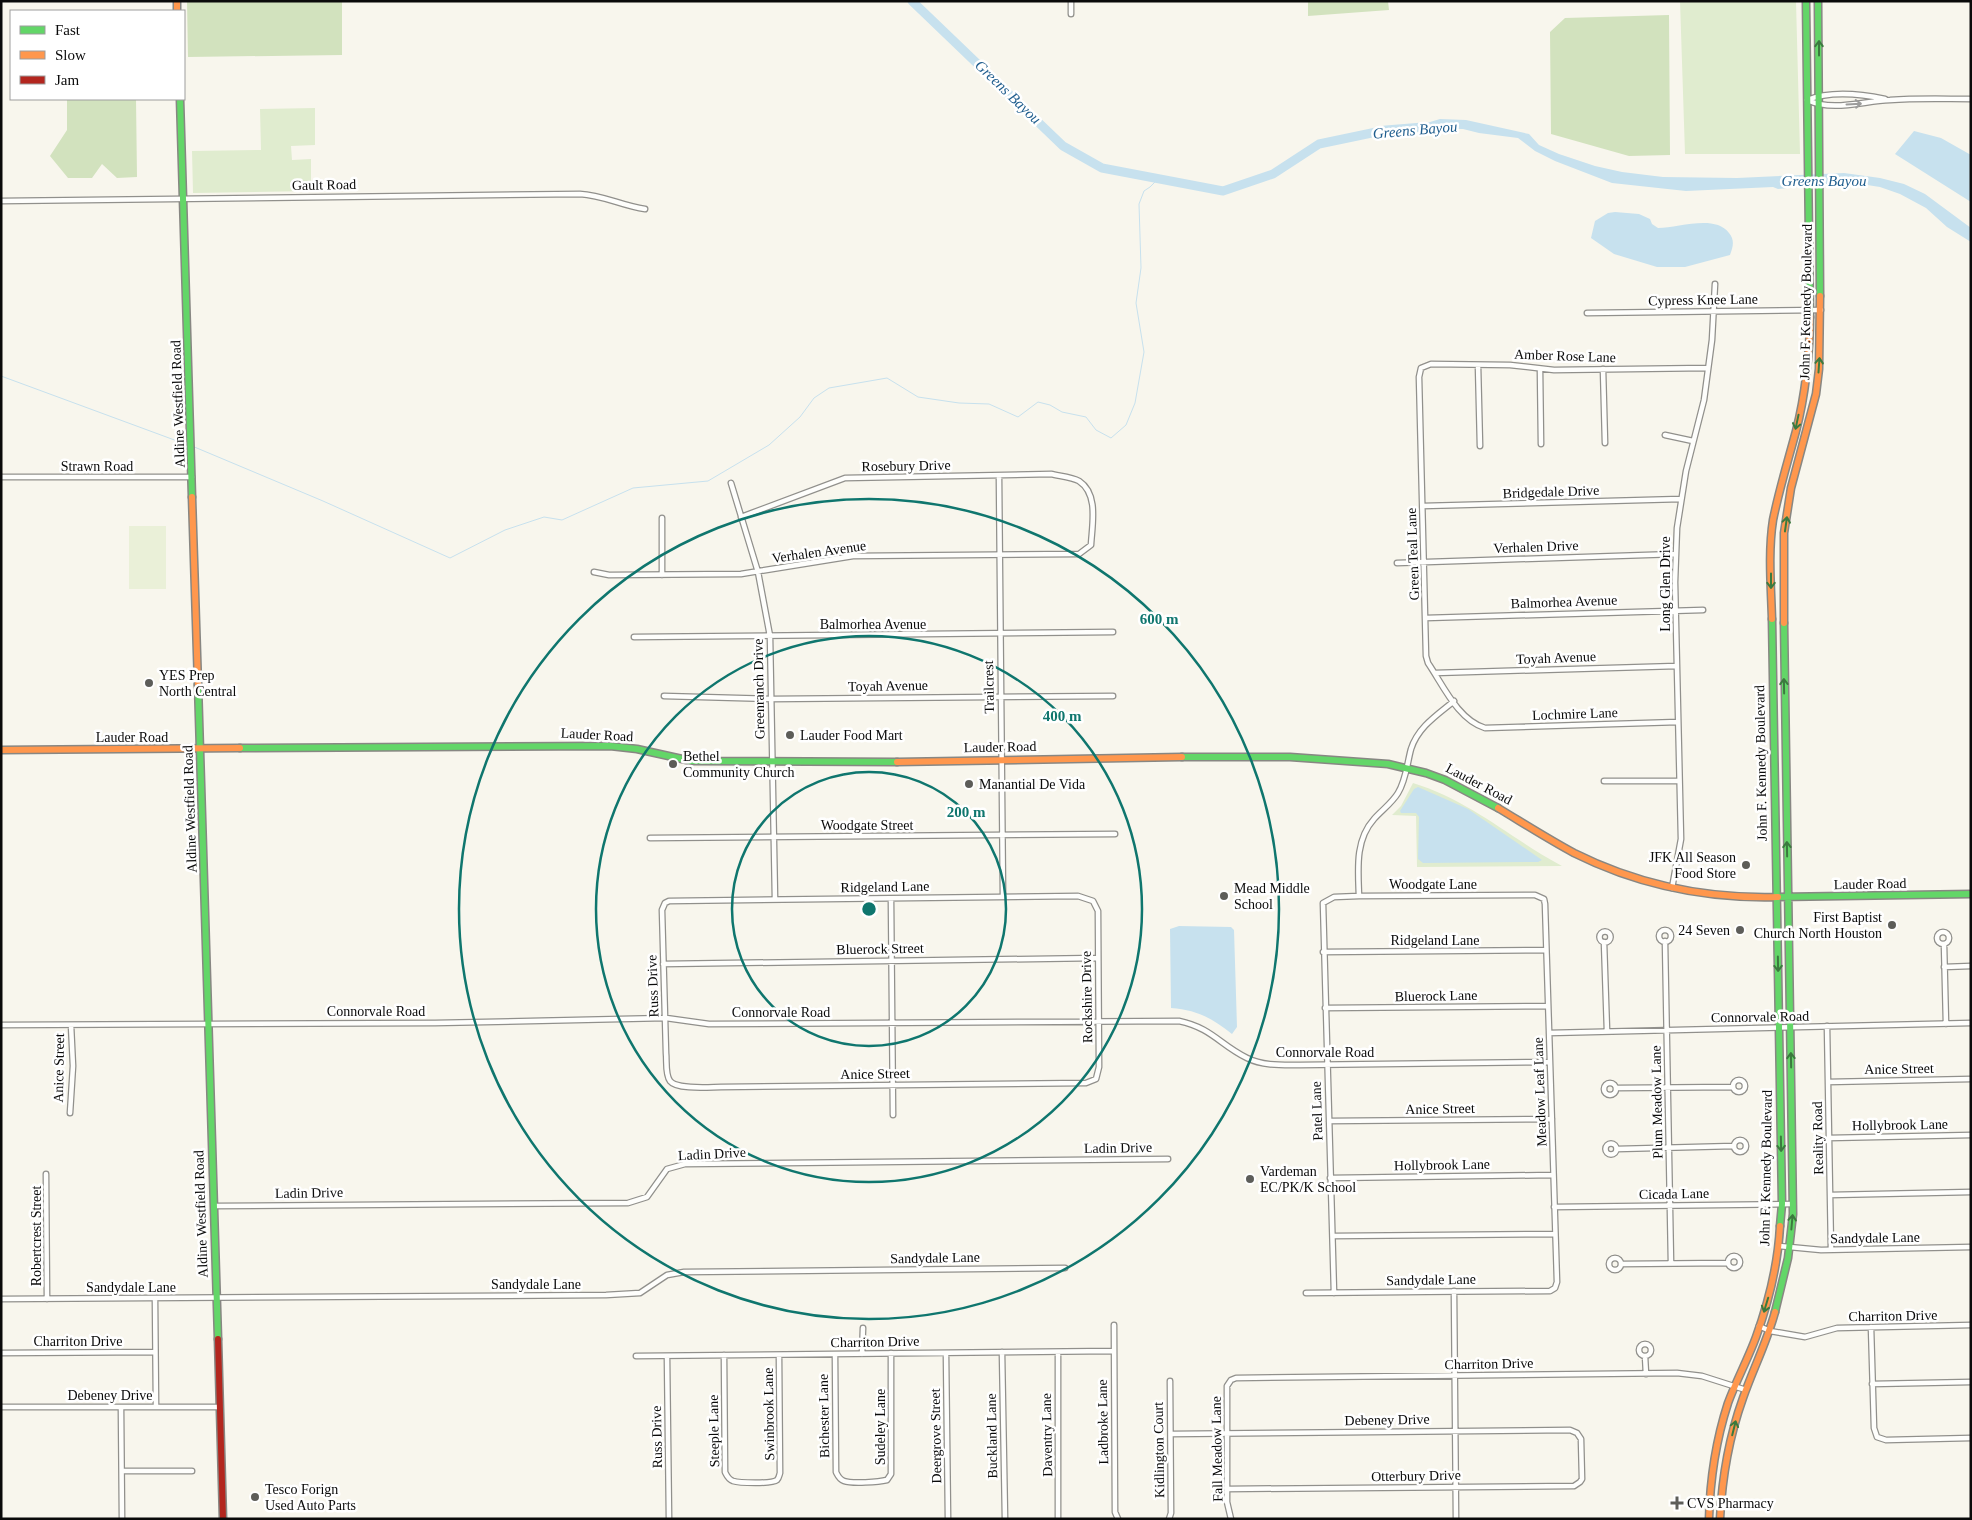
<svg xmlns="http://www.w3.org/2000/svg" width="1972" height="1520" viewBox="0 0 1972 1520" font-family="'Times New Roman',serif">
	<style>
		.green { fill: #e0eccf }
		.forest { fill: #d2e2be }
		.pitch { fill: #eaf0d8 }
		.water { fill: #c7e1ee }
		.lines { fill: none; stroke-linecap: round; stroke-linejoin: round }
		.stream { stroke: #c7e1ee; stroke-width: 1 }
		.river { stroke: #c7e1ee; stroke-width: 9 }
		.street-casing { stroke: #91908c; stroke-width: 7 }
		.fast-casing { stroke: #888783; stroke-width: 9 }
		.slow-casing { stroke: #888783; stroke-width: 9 }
		.jam-casing { stroke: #888783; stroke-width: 9 }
		.street { stroke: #fefefc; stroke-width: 4.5 }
		.fast { stroke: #63d668; stroke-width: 6 }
		.slow { stroke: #ff974d; stroke-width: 6 }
		.jam { stroke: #b3261e; stroke-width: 6 }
		.oneway { stroke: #3b7a3e }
		.oneway2 { stroke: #9c9c9b }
		.ring { fill: none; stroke: #0f766e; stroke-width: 2.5 }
		.poi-dot { fill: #5d5d59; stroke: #fff; stroke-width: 2 }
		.labels { text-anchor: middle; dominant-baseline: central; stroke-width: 5; stroke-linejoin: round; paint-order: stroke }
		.street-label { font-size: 14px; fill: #0a0a0a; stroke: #fff }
		.poi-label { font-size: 14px; fill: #0a0a0a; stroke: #fff; text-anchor: start }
		.water-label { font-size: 15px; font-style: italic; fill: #205e8e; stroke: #fff }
		.centre { fill: #0f766e; stroke: #fff; stroke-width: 2.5 }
		.ring-label { font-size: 15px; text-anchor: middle; font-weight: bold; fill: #0f766e; stroke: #fff; stroke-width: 5; stroke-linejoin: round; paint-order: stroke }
	</style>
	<rect width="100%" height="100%" fill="#f8f6ed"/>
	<path class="green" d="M 1680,1 L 1796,1 L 1800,154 L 1685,154 Z
		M 315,108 L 315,145 L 291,146 L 292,160 L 311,159 L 311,191 L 193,193 L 192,151 L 261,150 L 260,109 Z
		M 1413,783 C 1471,801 1510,838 1562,866 L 1417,867 L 1416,816 L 1392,815 L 1401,806 Z"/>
	<path class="forest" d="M 187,1 L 342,1 L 342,55 L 188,57 Z
		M 1308,1 L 1388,1 L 1389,10 L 1308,16 Z
		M 1669,15 L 1670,155 L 1629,156 L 1551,134 L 1550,32 L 1565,18 Z
		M 67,99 L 136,99 L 137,177 L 117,178 L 102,164 L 92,178 L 68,178 L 50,156 L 67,130 Z"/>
	<path class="pitch" d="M 129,526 L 166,526 L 166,589 L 129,589 Z"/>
	<path class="water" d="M 1440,119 L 1466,120 L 1529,134 L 1539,145 L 1559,154 L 1595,166 L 1622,172 L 1663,177 L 1737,178 L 1844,173 L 1880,178 L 1904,184 L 1925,194 L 1971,228 L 1971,242 L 1947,227 L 1926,208 L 1900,194 L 1880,187 L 1848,182 L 1778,189 L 1773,187 L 1686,191 L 1612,183 L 1555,161 L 1535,151 L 1518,138 L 1479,133 L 1463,129 L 1410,128 Z
		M 1914,131 L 1941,138 L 1971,155 L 1971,202 L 1895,154 Z
		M 1615,212 L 1639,214 L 1650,219 L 1652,224 L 1658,228 C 1678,228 1715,214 1729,233 C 1735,240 1733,247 1730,255 L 1685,267 L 1657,267 L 1614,254 L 1591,238 L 1595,221 L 1608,213 Z
		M 1418,787 L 1468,809 L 1542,860 L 1538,862 L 1423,863 L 1418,859 L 1419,817 L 1416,813 L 1401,813 L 1400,811 L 1414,789 Z
		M 1179,926 L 1231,927 L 1234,930 L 1237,1027 L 1232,1034 C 1212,1018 1197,1010 1171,1008 L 1170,929 Z"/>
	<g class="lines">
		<path class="stream" d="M 1,376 L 188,445
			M 192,446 L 323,501 L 450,558 L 505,530 L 544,517 L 562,520 L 633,488 L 708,481 L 769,445 L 800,417 L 814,398 L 829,388 L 887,378 L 918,397 L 959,403 L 989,404 L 1018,417 L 1038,402 L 1050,405 L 1062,412 L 1086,417 L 1096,430 L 1111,438 L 1126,425 L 1135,403 L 1144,352 L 1136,303 L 1141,268 L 1139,204 L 1144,191 L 1150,187 L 1158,179"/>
		<path class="river" d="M 912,1 L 1063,146 L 1102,168 L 1223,191 L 1273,174 L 1319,144 L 1386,130 L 1423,127"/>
		<g class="street-casing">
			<path id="street" d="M 1071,14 L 1071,1
				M 1807,100 C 1833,112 1863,101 1890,100 C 1917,98 1944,99 1971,99
				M 1807,100 C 1830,91 1861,94 1885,99
				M 1,201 L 580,194 C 603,195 622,206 645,209
				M 1587,313 L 1821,310
				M 1478,365 L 1480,446
				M 1540,369 L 1541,444
				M 1603,369 L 1605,443
				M 1665,435 L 1693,441
				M 999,476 L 1003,897
				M 1,477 L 192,477
				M 731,483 L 758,572 L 770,636 L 775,899
				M 1423,506 L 1681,499
				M 662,518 L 662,575
				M 1397,563 L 1676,554
				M 594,572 L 609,575 L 741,574 L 853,556 L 1079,554 L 1091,545 C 1092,525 1099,494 1079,481 C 1072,477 1059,476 1051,474 L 845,478 L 741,517
				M 1426,618 L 1703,610
				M 634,637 L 1113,632
				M 1435,673 L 1677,666
				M 664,696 L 771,699 L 1113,696
				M 1678,722 L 1485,728 C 1458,720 1443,685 1428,663 L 1426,656 L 1419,377 L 1421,368 L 1431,364 L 1510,365 L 1554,370 L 1708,368
				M 1604,781 L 1679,781
				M 650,838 L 1115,834
				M 1672,888 L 1681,839 L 1675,582 L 1677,528 L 1686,471 L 1704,400 L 1712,340 L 1715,284
				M 1078,896 L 1093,901 L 1098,911 L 1099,1067 L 1096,1079 L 1086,1083 L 721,1087 C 710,1087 677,1090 670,1081 C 665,1074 667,1062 666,1053 L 662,910 L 665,903 L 669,901 Z
				M 1359,896 C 1358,869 1355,840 1374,819 C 1382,810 1392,803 1398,793 C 1406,780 1407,764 1411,749 C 1418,727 1437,715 1454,701
				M 891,899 L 893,1115
				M1659 936a6 6 0 1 1 12 0a6 6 0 1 1-12 0Z
				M1599.5 937a5.5 5.5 0 1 1 11 0a5.5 5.5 0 1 1-11 0Z
				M1937 938a6 6 0 1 1 12 0a6 6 0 1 1-12 0Z
				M 1665,941 L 1671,1263
				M 1604,942 L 1607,1031
				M 1944,944 L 1946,1024
				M 1323,952 L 1546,950
				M 663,964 L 1098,958
				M 1944,967 L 1971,966
				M 1325,1008 L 1548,1006
				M 1,1025 L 435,1023 L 666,1018 L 709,1024 L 1179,1021 C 1212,1028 1220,1045 1247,1058 C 1263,1066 1282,1065 1300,1065 L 1550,1062
				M 1827,1026 L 1831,1250
				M 1549,1033 L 1971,1023
				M1733 1086a6 6 0 1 1 12 0a6 6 0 1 1-12 0Z
				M 1828,1082 L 1971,1079
				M1604 1089a6 6 0 1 1 12 0a6 6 0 1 1-12 0Z
				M 1616,1088 L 1733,1087
				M 70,1113 L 73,1066 L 71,1025
				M 1329,1121 L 1552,1119
				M 1829,1138 L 1971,1135
				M1734 1146a6 6 0 1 1 12 0a6 6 0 1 1-12 0Z
				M1605.5 1149a5.5 5.5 0 1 1 11 0a5.5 5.5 0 1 1-11 0Z
				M 1617,1149 L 1734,1146
				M 46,1174 L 47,1299
				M 1330,1178 L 1553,1175
				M 1830,1195 L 1971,1192
				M 214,1206 L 628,1203 L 647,1197 L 667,1169 L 685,1164 L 1168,1159
				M 1554,1207 L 1793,1204
				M 1333,1236 L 1555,1234
				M 1779,1246 L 1821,1250 L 1971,1247
				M1728 1262a6 6 0 1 1 12 0a6 6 0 1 1-12 0Z
				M1609 1264a6 6 0 1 1 12 0a6 6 0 1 1-12 0Z
				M 1621,1264 L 1728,1263
				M 1454,1291 L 1456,1519
				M 1306,1293 C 1387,1292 1469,1291 1550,1291 L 1555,1288 L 1557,1282 L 1545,904 L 1544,899 L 1535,895 L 1359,896 L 1334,897 L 1323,903 L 1334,1293
				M 155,1298 L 156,1406
				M 1,1299 L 606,1295 L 640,1293 L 667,1275 L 684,1272 L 1065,1268
				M 1114,1325 L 1115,1512 L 1118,1519
				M 1759,1326 L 1770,1331 L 1805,1337 L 1837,1328 L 1971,1325
				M 1871,1327 L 1874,1428 L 1877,1437 L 1886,1440 L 1971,1438
				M1639 1350a6 6 0 1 1 12 0a6 6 0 1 1-12 0Z
				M 1002,1352 L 1005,1519
				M 1058,1352 L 1058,1519
				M 1,1353 L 155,1352
				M 946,1353 L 948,1519
				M 835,1354 L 836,1472 C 838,1476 839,1479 844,1481 C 852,1484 879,1482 887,1480 L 891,1474 L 891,1353
				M 862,1354 L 863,1328
				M 724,1355 L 725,1472 C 727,1476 728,1479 733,1481 C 739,1483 772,1484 777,1480 C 779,1478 779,1476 780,1473 L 779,1355
				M 636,1356 L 1114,1351
				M 667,1356 L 669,1519
				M 1645,1356 L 1646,1374
				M 1872,1384 L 1971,1382
				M 1,1407 L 220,1407
				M 121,1407 L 122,1519
				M 1171,1434 L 1570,1430 L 1577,1433 L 1581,1439 L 1582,1479 L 1580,1482 L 1574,1486 L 1227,1489
				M 122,1471 L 192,1471
				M 1169,1519 L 1171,1513 L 1170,1381
				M 1231,1519 L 1227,1502 L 1227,1386 L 1231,1380 L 1236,1378 L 1677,1373 L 1702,1376 L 1746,1390"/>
		</g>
		<g class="fast-casing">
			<path id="fast" d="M 1806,1 L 1810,317
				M 1818,1 L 1820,296
				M 180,99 L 192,497
				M 1772,619 L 1782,1204 L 1780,1226
				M 198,685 L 218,1339
				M 240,748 L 610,746 L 637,749 L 691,761 L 897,762
				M 1182,757 L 1290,757 L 1388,764 L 1426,773 L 1445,780 L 1498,808
				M 1778,897 L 1971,894
				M 1775,1312 L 1788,1258 L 1793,1214 L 1784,623"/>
		</g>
		<g class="slow-casing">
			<path id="slow" d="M 177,1 L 177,11
				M 192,497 L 198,685
				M 1772,619 C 1771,587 1768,552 1773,520 C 1779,490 1788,461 1796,431 C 1805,397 1810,352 1810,317
				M 1784,623 L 1784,533 L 1791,488 L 1816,394 L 1819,369 L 1820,296
				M 1,750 L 240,748
				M 897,762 L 1182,757
				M 1498,808 C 1523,823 1548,839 1574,853 C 1638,885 1707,899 1778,897
				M 1709,1519 C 1710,1481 1716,1440 1728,1403 C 1736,1381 1748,1359 1756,1337 C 1769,1301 1778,1264 1780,1226
				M 1720,1519 C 1722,1478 1729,1437 1743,1398 C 1753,1369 1767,1342 1775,1312"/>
		</g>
		<g class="jam-casing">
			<path id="jam" d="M 218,1339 L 223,1519"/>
		</g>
		<use href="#street" class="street"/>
		<use href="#fast" class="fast"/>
		<use href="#slow" class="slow"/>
		<use href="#jam" class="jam"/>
	</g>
	<defs><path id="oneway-shaft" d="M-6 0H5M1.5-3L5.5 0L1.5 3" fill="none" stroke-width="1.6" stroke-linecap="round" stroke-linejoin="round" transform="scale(1.25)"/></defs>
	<g class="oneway">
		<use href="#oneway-shaft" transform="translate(1819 48) rotate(-90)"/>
		<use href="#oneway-shaft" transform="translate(1819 365) rotate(-86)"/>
		<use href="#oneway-shaft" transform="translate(1797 422) rotate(102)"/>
		<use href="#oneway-shaft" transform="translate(1786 524) rotate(-82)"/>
		<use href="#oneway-shaft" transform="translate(1771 581) rotate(90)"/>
		<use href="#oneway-shaft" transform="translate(1784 686) rotate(-91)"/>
		<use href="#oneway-shaft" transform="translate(1787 849) rotate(-91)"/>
		<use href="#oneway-shaft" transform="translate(1778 964) rotate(89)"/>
		<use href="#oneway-shaft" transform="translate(1791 1060) rotate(-91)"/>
		<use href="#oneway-shaft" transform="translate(1781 1144) rotate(89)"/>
		<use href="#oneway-shaft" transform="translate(1792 1222) rotate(-85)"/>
		<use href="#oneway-shaft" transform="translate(1766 1305) rotate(107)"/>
		<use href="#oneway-shaft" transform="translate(1734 1428) rotate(-76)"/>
	</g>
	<use class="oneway2" href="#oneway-shaft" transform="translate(1854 104) rotate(-3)"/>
	<g class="ring">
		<circle cx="869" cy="909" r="137"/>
		<circle cx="869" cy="909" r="273"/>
		<circle cx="869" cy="909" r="410"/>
	</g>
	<g class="poi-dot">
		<circle cx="149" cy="683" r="5"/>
		<circle cx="790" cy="735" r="5"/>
		<circle cx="673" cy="764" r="5"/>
		<circle cx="969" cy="784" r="5"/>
		<circle cx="1746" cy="865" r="5"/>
		<circle cx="1224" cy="896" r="5"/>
		<circle cx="1892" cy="925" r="5"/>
		<circle cx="1740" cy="930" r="5"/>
		<circle cx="1250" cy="1179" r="5"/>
		<circle cx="255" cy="1497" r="5"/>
		<path d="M1674.5 1495.5h5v5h5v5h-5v5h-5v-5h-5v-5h5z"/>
	</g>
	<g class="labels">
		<g class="street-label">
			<text transform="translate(324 185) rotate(-1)">Gault Road</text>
			<text transform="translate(1703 300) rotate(-1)">Cypress Knee Lane</text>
			<text transform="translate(1806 302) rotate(-89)">John F. Kennedy Boulevard</text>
			<text transform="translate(1565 356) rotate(2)">Amber Rose Lane</text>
			<text transform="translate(178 404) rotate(-92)">Aldine Westfield Road</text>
			<text x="97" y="466">Strawn Road</text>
			<text transform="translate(906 466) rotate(-1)">Rosebury Drive</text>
			<text transform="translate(1551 492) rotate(-2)">Bridgedale Drive</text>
			<text transform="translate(1536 547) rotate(-2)">Verhalen Drive</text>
			<text transform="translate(819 552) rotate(-8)">Verhalen Avenue</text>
			<text transform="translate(1413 554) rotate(-92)">Green Teal Lane</text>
			<text transform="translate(1665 584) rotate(-90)">Long Glen Drive</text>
			<text transform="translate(1564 602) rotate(-2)">Balmorhea Avenue</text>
			<text x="873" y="624">Balmorhea Avenue</text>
			<text transform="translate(1556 658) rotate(-2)">Toyah Avenue</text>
			<text transform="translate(888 686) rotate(-1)">Toyah Avenue</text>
			<text transform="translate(989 687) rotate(-91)">Trailcrest</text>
			<text transform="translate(759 689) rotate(-91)">Greenranch Drive</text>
			<text transform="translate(1575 714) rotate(-2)">Lochmire Lane</text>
			<text transform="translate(597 735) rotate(3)">Lauder Road</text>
			<text x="132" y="737">Lauder Road</text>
			<text transform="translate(1000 747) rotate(-1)">Lauder Road</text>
			<text transform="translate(1761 763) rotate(-91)">John F. Kennedy Boulevard</text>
			<text transform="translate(1479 784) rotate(28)">Lauder Road</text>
			<text transform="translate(190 809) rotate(-92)">Aldine Westfield Road</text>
			<text x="867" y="825">Woodgate Street</text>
			<text x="1433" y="884">Woodgate Lane</text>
			<text transform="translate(1870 884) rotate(-1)">Lauder Road</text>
			<text transform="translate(885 887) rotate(-1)">Ridgeland Lane</text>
			<text x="1435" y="940">Ridgeland Lane</text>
			<text transform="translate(880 949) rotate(-1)">Bluerock Street</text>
			<text transform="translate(653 986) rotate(-92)">Russ Drive</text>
			<text transform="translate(1436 996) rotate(-1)">Bluerock Lane</text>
			<text transform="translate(1087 997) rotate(-91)">Rockshire Drive</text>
			<text x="376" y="1011">Connorvale Road</text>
			<text x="781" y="1012">Connorvale Road</text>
			<text transform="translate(1760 1017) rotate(-1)">Connorvale Road</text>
			<text x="1325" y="1052">Connorvale Road</text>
			<text transform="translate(59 1068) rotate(-89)">Anice Street</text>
			<text transform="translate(1899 1069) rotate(-1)">Anice Street</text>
			<text transform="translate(875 1074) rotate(-1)">Anice Street</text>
			<text transform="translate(1540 1092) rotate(-92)">Meadow Leaf Lane</text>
			<text transform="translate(1657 1102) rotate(-91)">Plum Meadow Lane</text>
			<text transform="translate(1440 1109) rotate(-1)">Anice Street</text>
			<text transform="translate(1317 1111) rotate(-92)">Patel Lane</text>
			<text transform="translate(1900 1125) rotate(-1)">Hollybrook Lane</text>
			<text transform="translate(1818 1138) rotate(-91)">Reality Road</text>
			<text transform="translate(1118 1148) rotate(-1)">Ladin Drive</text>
			<text transform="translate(712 1154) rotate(-3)">Ladin Drive</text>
			<text transform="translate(1442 1165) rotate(-1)">Hollybrook Lane</text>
			<text transform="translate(1766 1168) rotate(-89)">John F. Kennedy Boulevard</text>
			<text transform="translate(309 1193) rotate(-1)">Ladin Drive</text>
			<text transform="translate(1674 1194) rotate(-1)">Cicada Lane</text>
			<text transform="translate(201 1214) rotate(-92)">Aldine Westfield Road</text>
			<text transform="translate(36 1236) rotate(-90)">Robertcrest Street</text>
			<text transform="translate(1875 1238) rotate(-1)">Sandydale Lane</text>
			<text transform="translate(935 1258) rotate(-1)">Sandydale Lane</text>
			<text transform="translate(1431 1280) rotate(-1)">Sandydale Lane</text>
			<text x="536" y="1284">Sandydale Lane</text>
			<text x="131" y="1287">Sandydale Lane</text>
			<text transform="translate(1893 1316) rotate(-1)">Charriton Drive</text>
			<text x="78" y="1341">Charriton Drive</text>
			<text transform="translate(875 1342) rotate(-1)">Charriton Drive</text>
			<text transform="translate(1489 1364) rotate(-1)">Charriton Drive</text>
			<text x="110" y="1395">Debeney Drive</text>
			<text transform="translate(769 1414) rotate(-91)">Swinbrook Lane</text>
			<text transform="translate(824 1416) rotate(-91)">Bichester Lane</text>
			<text transform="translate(1387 1420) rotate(-1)">Debeney Drive</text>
			<text transform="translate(1103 1422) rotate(-91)">Ladbroke Lane</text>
			<text transform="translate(880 1427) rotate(-90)">Sudeley Lane</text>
			<text transform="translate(714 1431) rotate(-91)">Steeple Lane</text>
			<text transform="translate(1047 1435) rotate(-91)">Daventry Lane</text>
			<text transform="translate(936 1436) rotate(-91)">Deergrove Street</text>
			<text transform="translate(992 1436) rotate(-91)">Buckland Lane</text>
			<text transform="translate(657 1437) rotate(-91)">Russ Drive</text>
			<text transform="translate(1217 1449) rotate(-91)">Fall Meadow Lane</text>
			<text transform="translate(1159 1450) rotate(-91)">Kidlington Court</text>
			<text transform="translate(1416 1476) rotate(-1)">Otterbury Drive</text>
		</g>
		<g class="poi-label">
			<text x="159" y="675">YES Prep<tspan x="159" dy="16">North Central</tspan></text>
			<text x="800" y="735">Lauder Food Mart</text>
			<text x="683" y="756">Bethel<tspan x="683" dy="16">Community Church</tspan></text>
			<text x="979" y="784">Manantial De Vida</text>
			<text x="1736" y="857" text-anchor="end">JFK All Season<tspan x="1736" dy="16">Food Store</tspan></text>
			<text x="1234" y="888">Mead Middle<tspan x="1234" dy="16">School</tspan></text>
			<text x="1882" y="917" text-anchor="end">First Baptist<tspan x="1882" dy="16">Church North Houston</tspan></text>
			<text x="1730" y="930" text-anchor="end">24 Seven</text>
			<text x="1260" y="1171">Vardeman<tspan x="1260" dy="16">EC/PK/K School</tspan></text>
			<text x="265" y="1489">Tesco Forign<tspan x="265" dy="16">Used Auto Parts</tspan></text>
			<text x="1687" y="1503">CVS Pharmacy</text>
		</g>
		<g class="water-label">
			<text transform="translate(1008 92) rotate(44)">Greens Bayou</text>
			<text transform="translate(1415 130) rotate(-5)">Greens Bayou</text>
			<text x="1824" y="181">Greens Bayou</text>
		</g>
	</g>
	<circle cx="869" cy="909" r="8" class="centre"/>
	<g class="ring-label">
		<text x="1159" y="624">600 m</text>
		<text x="1062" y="721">400 m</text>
		<text x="966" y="817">200 m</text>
	</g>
	<rect width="1972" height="1520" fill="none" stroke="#0a0a0a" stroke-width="5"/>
	<rect x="10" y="10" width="175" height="90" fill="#ffffff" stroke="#9d9d9d"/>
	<rect x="20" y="26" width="25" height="8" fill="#63d668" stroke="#9d9d9d"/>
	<text x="55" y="35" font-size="15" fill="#0a0a0a">Fast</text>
	<rect x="20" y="51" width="25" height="8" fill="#ff974d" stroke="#9d9d9d"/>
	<text x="55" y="60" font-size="15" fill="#0a0a0a">Slow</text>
	<rect x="20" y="76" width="25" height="8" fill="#b3261e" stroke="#9d9d9d"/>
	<text x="55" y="85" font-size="15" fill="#0a0a0a">Jam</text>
</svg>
